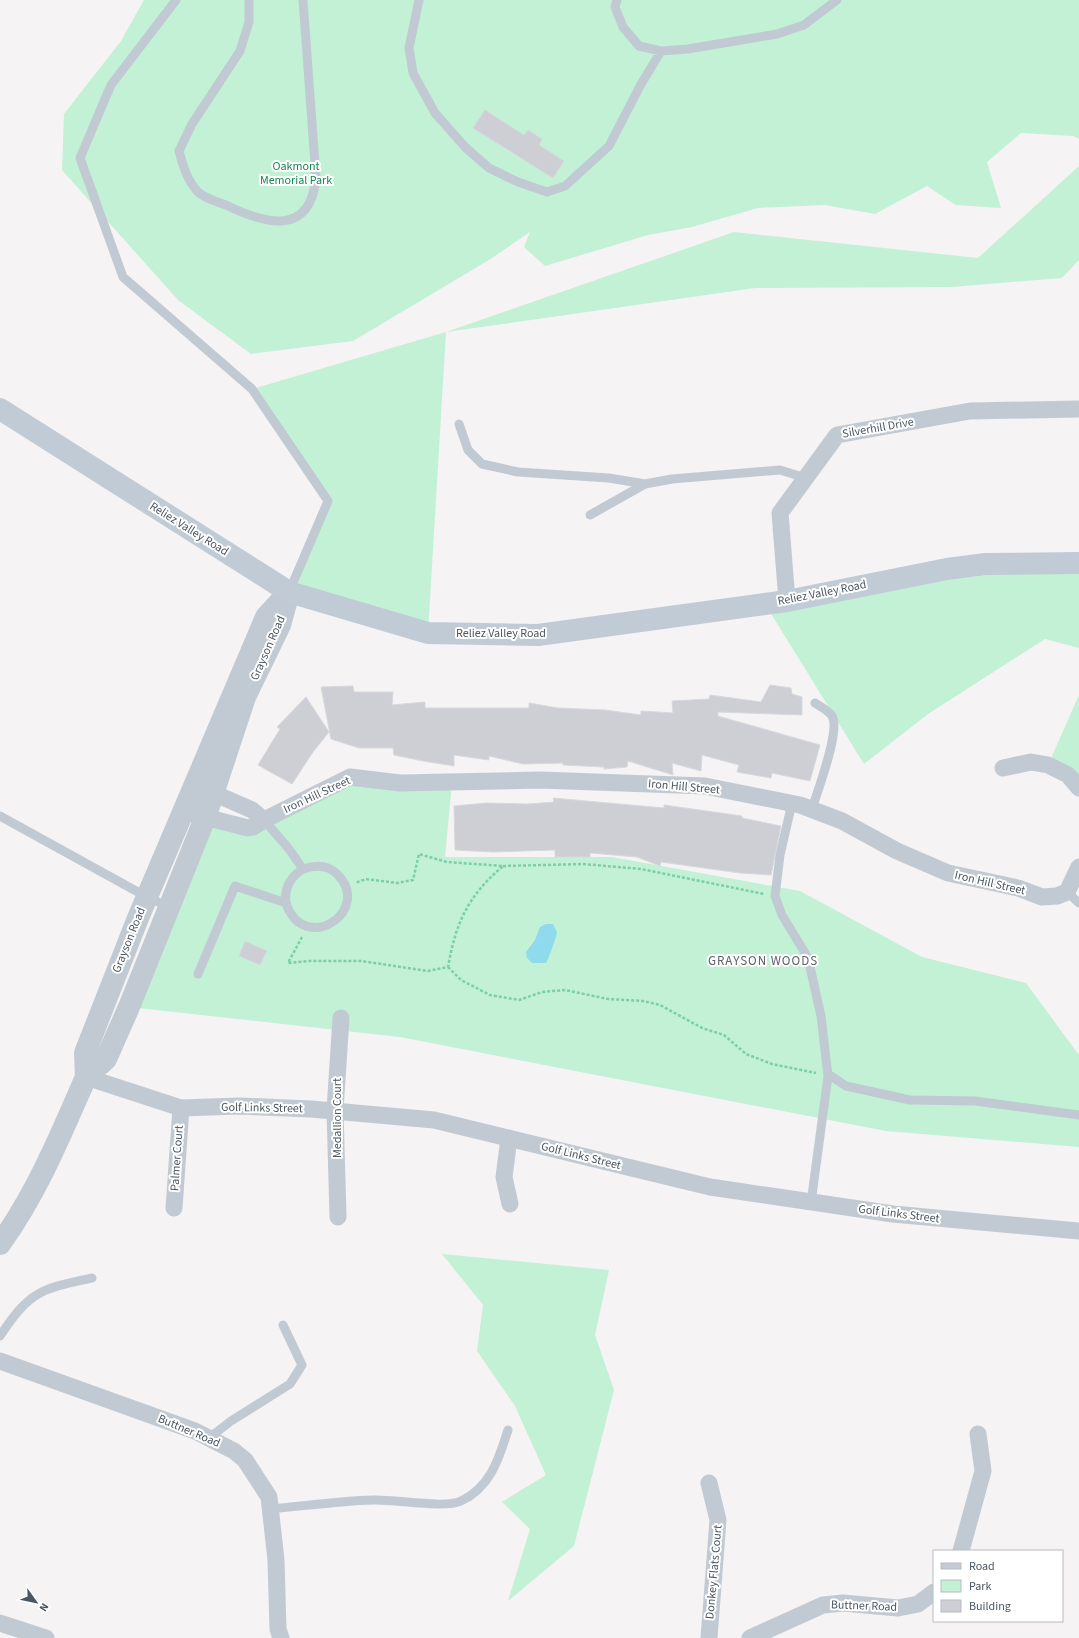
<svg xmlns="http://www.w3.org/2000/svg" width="1079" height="1638" viewBox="0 0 1079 1638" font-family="'Source Sans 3',sans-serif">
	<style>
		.green { fill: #c3f1d5 }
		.water { fill: #90daee }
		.building { fill: #cdcfd5; stroke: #d7d9de }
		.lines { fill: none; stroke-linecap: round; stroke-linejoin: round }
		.path { stroke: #7ad0a6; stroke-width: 2.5; stroke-dasharray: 3 2; stroke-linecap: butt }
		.service { stroke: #c1cad2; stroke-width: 9 }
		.minor { stroke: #c1cad2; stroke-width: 17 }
		.tertiary { stroke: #c1cad2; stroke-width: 22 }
		.secondary { stroke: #c1cbd6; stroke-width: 22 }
		.labels { text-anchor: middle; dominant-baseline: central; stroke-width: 4; stroke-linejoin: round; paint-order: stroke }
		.park-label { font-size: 12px; fill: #17864f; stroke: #fff }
		.street-label { font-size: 12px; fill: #4a5661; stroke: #fff }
		.neighbourhood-label { font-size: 13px; letter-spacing: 1px; fill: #5f6368; stroke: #fff }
	</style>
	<rect width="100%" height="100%" fill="#f5f3f3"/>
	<path class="green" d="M 144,0 L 1079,0 L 1079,139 L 1073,136 L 1021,133 L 987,162 L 1001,208 L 956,205 L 927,186 L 875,214 L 825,205 L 758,208 L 692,227 L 648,235 L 545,266 L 524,247 L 530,232 L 489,260 L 353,341 L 251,354 L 178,300 L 62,170 L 64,114 L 121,41 Z
		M 1079,166 L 1079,260 L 1062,278 L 952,287 L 755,288 L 446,332 L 428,633 L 289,592 L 328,501 L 252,389 L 446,332 L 734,232 L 978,258 Z
		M 1079,563 L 1079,648 L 1045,639 L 928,714 L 864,764 L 765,604 Z
		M 1079,695 L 1079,788 L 1048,765 Z
		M 350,777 L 452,783 L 445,857 L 612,857 L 800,891 L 922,957 L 1026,983 L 1079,1055 L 1079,1147 L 886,1131 L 400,1037 L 129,1007 L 205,819 L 250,830 Z
		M 442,1254 L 609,1270 L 595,1335 L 614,1390 L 574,1546 L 508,1601 L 530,1529 L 502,1502 L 546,1475 L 515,1406 L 477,1351 L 483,1305 Z"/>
	<path class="water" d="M 546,924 L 553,924 L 557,932 C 556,938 549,958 546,963 L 532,963 L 527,958 L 526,952 L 535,940 L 540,927 Z"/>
	<path class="building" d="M 485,110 L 524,135 L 528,130 L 542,139 L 539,145 L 564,161 L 553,178 L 473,128 Z
		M 770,685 L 791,688 L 792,694 L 802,697 L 802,715 L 718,712 L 718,716 L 820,745 L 810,781 L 772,773 L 771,778 L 737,772 L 739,765 L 702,755 L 701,771 L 672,763 L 673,775 L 628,761 L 627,767 L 604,769 L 604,767 L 563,765 L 563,763 L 523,764 L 489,756 L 489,760 L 454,755 L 454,766 L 423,761 L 394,755 L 393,748 L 359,748 L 331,739 L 321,687 L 353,686 L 354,692 L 393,692 L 392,705 L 425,702 L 425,708 L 529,708 L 529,703 L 558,708 L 605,710 L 641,715 L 641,711 L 673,713 L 672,701 L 709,699 L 710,695 L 761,702 Z
		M 306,697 L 329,732 L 313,752 L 292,784 L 258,765 L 280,729 L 277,727 Z
		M 553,798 L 664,808 L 664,805 L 742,816 L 742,818 L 781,826 L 771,875 L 740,873 L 661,862 L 660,866 L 637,857 L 590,853 L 590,857 L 555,857 L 555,850 L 493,852 L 455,850 L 454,806 L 486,803 L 528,804 L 554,802 Z
		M 245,941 L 267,951 L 260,965 L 239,956 Z"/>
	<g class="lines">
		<path class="path" d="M 503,866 L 583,864 L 641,869 L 764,894
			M 302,937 L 288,963 L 309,961 L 361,961 L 428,971 L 448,967 C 456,922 468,896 503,866 L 447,862 L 419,854 L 413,880 L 397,883 L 366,879 L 355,883
			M 448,967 L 461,980 L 490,995 L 519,1000 L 542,992 L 565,990 L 608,999 L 643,1001 L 660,1005 L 702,1028 L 724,1035 L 746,1054 L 772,1064 L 816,1073"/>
		<path class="service" d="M 176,0 L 111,85 L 80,158 L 123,277 L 252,389 L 328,501 L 289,592
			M 249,0 L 249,22 L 240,51 L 192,124 L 179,151 C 183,166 187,180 198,192 C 204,198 218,202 226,205 C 265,224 310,237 316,178 L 303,0
			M 419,0 L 409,48 L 413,73 L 435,113 L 465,147 L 489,168 L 518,182 L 547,192 L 565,186 L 609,146 L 640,86 L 661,51
			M 617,0 L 615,7 L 623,27 L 639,46 L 661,51 L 688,49 L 777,34 L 804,25 L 837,0
			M 459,424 L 468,450 L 482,464 L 518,472 L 609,478 L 645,484 L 672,479 L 780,470 L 806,478
			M 590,515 L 645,484
			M 792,803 L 780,855 L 775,896 L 782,915 L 808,958 L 821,1016 L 828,1076 L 811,1203
			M 812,809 C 817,792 841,730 832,716 C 828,710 821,707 815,703
			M 0,816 L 147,897 L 169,907
			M 1067,892 L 1079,903
			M 286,903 C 284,888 290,877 303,869
			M 198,974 L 235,886 L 286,903 C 304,957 374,910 337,874 C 327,864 315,865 303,869 L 289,849 L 264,820
			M 828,1074 L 846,1086 L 910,1100 L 975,1101 L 1079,1115
			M 0,1336 C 30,1291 40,1289 92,1278
			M 209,1438 L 231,1421 L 290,1384 L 302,1365 L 283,1325
			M 270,1509 C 304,1506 339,1501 373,1500 C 395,1499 444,1509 461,1501 C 491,1487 499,1458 508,1430"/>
		<path class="minor" d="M 787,601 L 780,513 L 837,435 L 970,411 L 1079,409
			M 1003,768 L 1031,762 L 1048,765 L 1068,775 L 1079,788
			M 193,814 L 248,828 L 253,827 L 264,820 L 252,810 L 202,788
			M 264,820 L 350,777 L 400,783 L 540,780 L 705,786 L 800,805 L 842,821 L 897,851 L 948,873 L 1018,888 L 1042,897 L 1057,896 L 1067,892 L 1079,867
			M 86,1077 L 181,1108 L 239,1106 L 311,1109 L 434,1120 L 710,1187 L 893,1214 L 1079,1231
			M 509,1138 L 504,1177 L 510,1204
			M 174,1208 L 181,1108
			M 338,1217 L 335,1110 L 341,1018
			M 0,1361 L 195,1431 L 234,1451 L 245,1460 L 269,1497 L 276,1560 L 278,1629 L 281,1638
			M 961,1551 L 983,1471 L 978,1434
			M 0,1623 L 46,1638
			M 709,1638 L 718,1520 L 709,1483
			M 750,1638 L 823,1605 L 843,1603 L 898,1608 L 918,1604 L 934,1592"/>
		<path class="tertiary" d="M 289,592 L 280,625 L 245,697 L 205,818 L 129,1007 L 106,1059 L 86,1077 L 85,1053 L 138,918 L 266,617 Z
			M 0,1244 C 37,1193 61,1134 86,1077"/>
		<path class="secondary" d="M 0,409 L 289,592 L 428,633 L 538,635 L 787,601 L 947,569 L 986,564 L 1079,563"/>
	</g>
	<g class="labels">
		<g class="park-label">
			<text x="296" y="166">Oakmont<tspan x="296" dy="14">Memorial Park</tspan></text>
		</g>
		<g class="street-label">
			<text transform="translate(878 428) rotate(-10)">Silverhill Drive</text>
			<text transform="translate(189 529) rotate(32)">Reliez Valley Road</text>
			<text transform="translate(822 593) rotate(-11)">Reliez Valley Road</text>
			<text x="501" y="633">Reliez Valley Road</text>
			<text transform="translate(268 648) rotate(-66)">Grayson Road</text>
			<text transform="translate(684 787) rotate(5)">Iron Hill Street</text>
			<text transform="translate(317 795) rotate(-25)">Iron Hill Street</text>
			<text transform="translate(990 883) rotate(13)">Iron Hill Street</text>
			<text transform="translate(129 940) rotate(-68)">Grayson Road</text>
			<text transform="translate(262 1108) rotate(1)">Golf Links Street</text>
			<text transform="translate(337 1118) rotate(-90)">Medallion Court</text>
			<text transform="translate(581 1156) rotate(14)">Golf Links Street</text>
			<text transform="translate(177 1158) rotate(-86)">Palmer Court</text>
			<text transform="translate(899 1214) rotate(7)">Golf Links Street</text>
			<text transform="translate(189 1431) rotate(23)">Buttner Road</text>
			<text transform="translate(714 1572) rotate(-85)">Donkey Flats Court</text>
			<text transform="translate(864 1606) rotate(2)">Buttner Road</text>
		</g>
		<g class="neighbourhood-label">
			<text x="763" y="961">GRAYSON WOODS</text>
		</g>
	</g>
	<rect x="933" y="1550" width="130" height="72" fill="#ffffff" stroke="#b7bbc0"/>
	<rect x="941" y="1563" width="20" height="6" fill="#c1cbd6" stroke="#b7bbc0"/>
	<text x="969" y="1570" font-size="12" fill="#4a5661">Road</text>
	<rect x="941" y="1580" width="20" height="12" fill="#c3f1d5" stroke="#b7bbc0"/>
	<text x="969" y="1590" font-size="12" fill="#4a5661">Park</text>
	<rect x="941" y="1600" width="20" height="12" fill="#cdcfd5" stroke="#b7bbc0"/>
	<text x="969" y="1610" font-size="12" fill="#4a5661">Building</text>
	<g transform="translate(36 1602) rotate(123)" stroke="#ffffff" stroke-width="3" paint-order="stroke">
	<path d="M0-3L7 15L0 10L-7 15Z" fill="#4a5661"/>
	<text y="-6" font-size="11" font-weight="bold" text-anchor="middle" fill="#4a5661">N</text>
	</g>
</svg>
